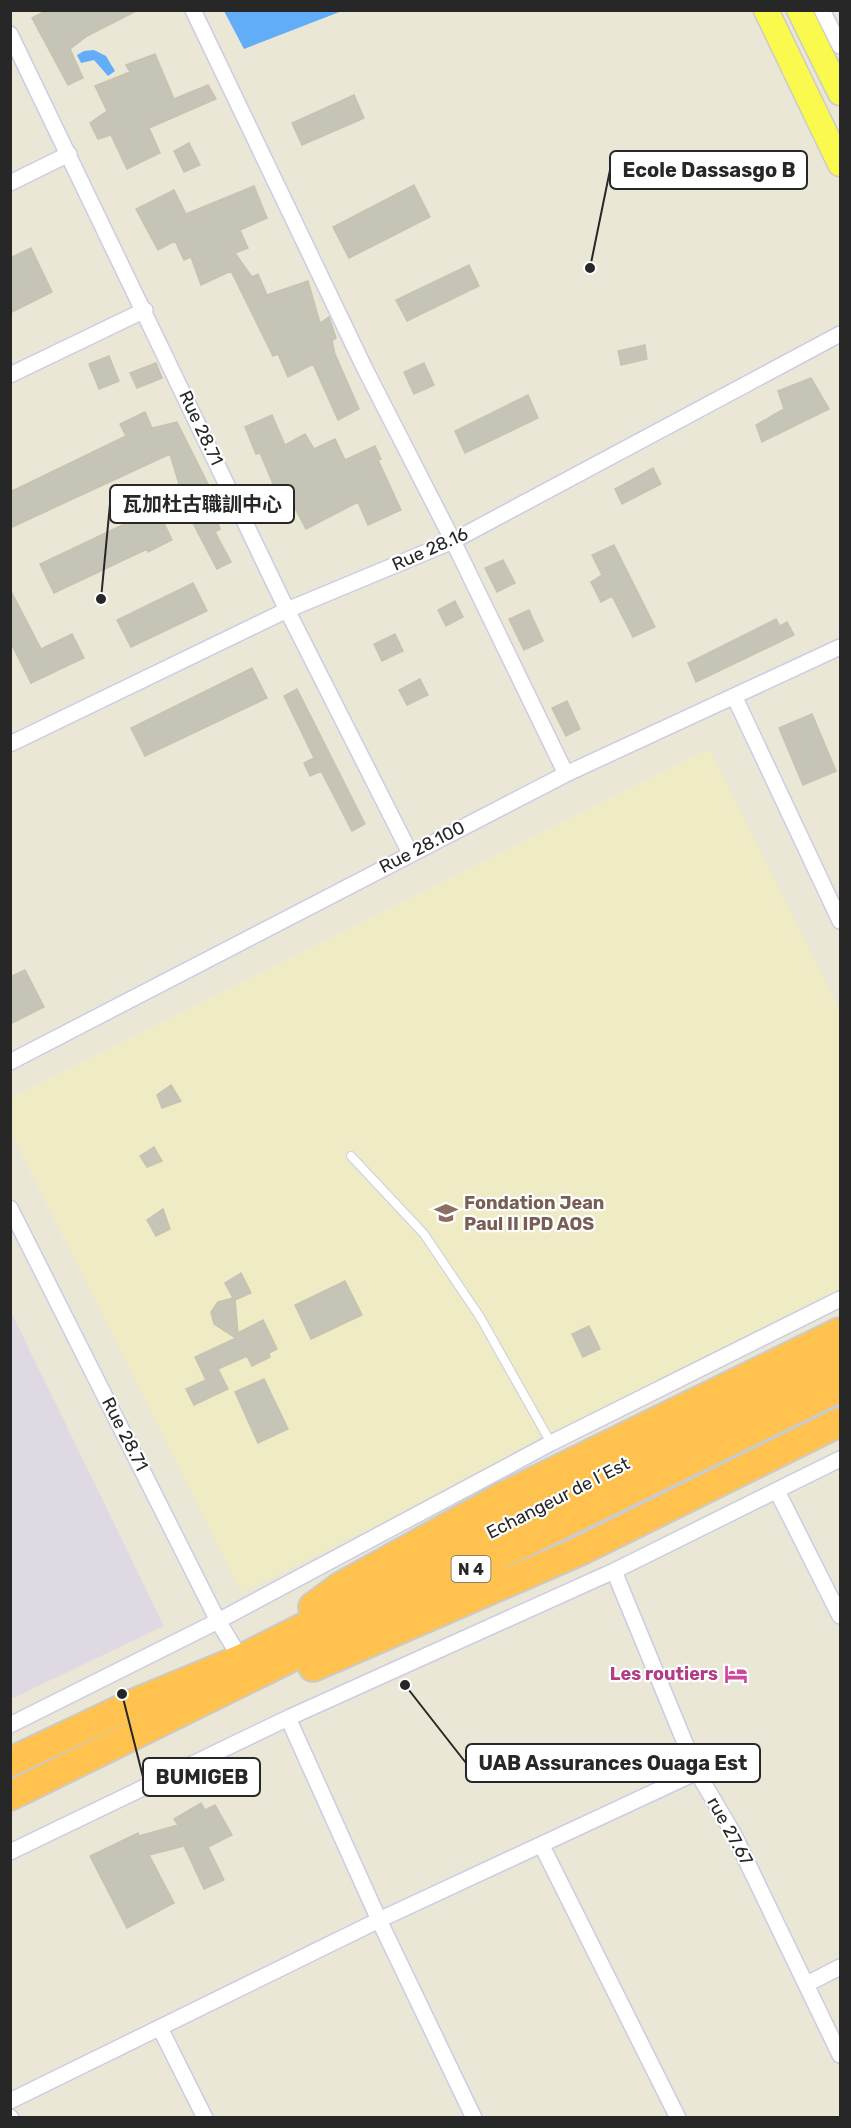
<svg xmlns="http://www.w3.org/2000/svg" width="851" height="2128" viewBox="0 0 851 2128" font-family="Rubik,'Noto Sans SC',sans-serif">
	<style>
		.industrial { fill: #ded9e3 }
		.education { fill: #efebc4 }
		.water { fill: #61adf7 }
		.building { fill: #c6c3b7; stroke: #c6c4b1; stroke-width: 1.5 }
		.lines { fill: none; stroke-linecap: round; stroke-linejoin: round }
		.lane-casing { stroke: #cdcce2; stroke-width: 10 }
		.street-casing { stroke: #cdcce2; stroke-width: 18 }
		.primary-casing { stroke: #cbcbcb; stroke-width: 27 }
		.highway-casing { stroke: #cbcbcb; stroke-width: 32 }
		.lane { stroke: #fff; stroke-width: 8 }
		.street { stroke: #fff; stroke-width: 15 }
		.primary { stroke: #faf94d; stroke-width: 24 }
		.highway { stroke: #ffc24e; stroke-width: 28 }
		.labels { text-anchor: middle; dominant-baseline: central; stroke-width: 4.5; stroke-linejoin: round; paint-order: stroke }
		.shield { fill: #fff; stroke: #686868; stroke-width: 1.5 }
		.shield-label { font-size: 16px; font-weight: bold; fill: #272727 }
		.street-label { font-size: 18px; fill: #272727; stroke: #fff }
		.education-label { font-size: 18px; font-weight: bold; fill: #785e54; stroke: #fff; text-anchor: start }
		.hotel-label { font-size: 18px; font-weight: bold; fill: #b23c85; stroke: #fff; text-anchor: end }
		.leader { fill: none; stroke: #272727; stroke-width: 2 }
		.callout-dot { fill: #272727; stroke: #fff; stroke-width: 2 }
		.callout { fill: #fff; stroke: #272727; stroke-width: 2 }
		.callout-label { font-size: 20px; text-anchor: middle; font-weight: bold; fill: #272727 }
	</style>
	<rect width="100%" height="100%" fill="#ebe7d7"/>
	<path class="industrial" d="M 10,1310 L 164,1626 L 11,1699 L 10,1699 Z"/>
	<path class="education" d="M 709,749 L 840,1011 L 840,1293 L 242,1593 L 11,1133 L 11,1098 Z"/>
	<path class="water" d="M 224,11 L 342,11 L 244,49 Z
		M 94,50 L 106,56 L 115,71 L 108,76 L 94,60 L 81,63 L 77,55 L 84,51 Z"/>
	<path class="building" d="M 47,10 L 138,10 L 87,36 L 70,49 L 83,78 L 68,85 L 32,18 Z
		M 155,54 L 174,99 L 208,85 L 216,99 L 149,128 L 160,153 L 127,169 L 111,135 L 98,139 L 90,123 L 107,111 L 95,86 L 130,72 L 126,65 Z
		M 354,95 L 364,118 L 302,145 L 292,123 Z
		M 189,143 L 200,165 L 184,172 L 174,151 Z
		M 414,185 L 430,217 L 349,258 L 333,227 Z
		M 254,186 L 267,218 L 240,230 L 248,248 L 235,253 L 252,277 L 258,274 L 267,295 L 308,281 L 320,323 L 329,317 L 336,338 L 332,341 L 335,354 L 359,409 L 338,420 L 313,364 L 288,377 L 278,354 L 273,356 L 231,271 L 201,285 L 191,257 L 184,260 L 175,241 L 158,250 L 136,209 L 174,190 L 186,214 Z
		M 31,248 L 52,292 L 10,313 L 10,258 Z
		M 469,265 L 479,286 L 407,321 L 396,300 Z
		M 645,345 L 647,359 L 621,365 L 618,351 Z
		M 109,356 L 119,381 L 99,389 L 89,364 Z
		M 156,363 L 162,378 L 137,388 L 130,373 Z
		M 424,363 L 434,385 L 414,394 L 404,372 Z
		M 811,378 L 829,409 L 762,442 L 756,425 L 784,409 L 778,391 Z
		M 528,395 L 538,418 L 465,453 L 455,431 Z
		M 145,412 L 152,428 L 177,422 L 222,512 L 215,515 L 220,529 L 215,532 L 231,562 L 217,569 L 177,493 L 181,491 L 170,454 L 10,528 L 10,492 L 126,436 L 120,424 Z
		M 272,415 L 285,445 L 305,434 L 314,449 L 335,439 L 345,460 L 375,446 L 381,459 L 378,460 L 401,510 L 368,525 L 358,502 L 306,529 L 289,497 L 280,500 L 260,453 L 256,454 L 245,427 Z
		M 653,468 L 661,484 L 622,504 L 615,489 Z
		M 155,504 L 172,540 L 148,552 L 147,549 L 54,593 L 40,564 L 133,520 L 131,516 Z
		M 614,545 L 655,627 L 633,637 L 612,596 L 601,602 L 591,582 L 602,575 L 592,555 Z
		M 503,560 L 515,583 L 497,592 L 485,568 Z
		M 193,583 L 207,611 L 131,647 L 117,620 Z
		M 10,589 L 41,649 L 72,634 L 84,658 L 31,683 L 10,641 Z
		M 455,601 L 463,617 L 446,626 L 438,610 Z
		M 529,610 L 543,641 L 524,650 L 509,619 Z
		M 776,619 L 780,626 L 787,622 L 794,635 L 696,682 L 688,663 Z
		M 395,634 L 403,651 L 382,661 L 374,644 Z
		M 252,668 L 267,698 L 145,756 L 131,728 Z
		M 420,679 L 428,695 L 407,705 L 399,690 Z
		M 297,689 L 365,824 L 352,831 L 321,771 L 310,776 L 304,763 L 314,758 L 284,696 Z
		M 567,701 L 580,729 L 566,736 L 552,708 Z
		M 812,714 L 836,771 L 803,785 L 779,728 Z
		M 25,970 L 44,1007 L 10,1024 L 10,977 Z
		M 171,1085 L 181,1101 L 162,1108 L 157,1095 Z
		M 154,1147 L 162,1161 L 147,1167 L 140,1156 Z
		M 163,1209 L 170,1229 L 156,1236 L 147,1220 Z
		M 241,1273 L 251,1293 L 235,1300 L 238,1333 L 263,1320 L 277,1349 L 269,1353 L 270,1357 L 252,1366 L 247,1356 L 218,1369 L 228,1389 L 194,1405 L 186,1389 L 206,1380 L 195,1357 L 236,1338 L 214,1324 L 211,1312 L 218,1302 L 233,1298 L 225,1283 Z
		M 345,1281 L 362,1315 L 311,1339 L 295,1305 Z
		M 589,1326 L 600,1349 L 583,1357 L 572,1334 Z
		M 264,1379 L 288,1429 L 258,1443 L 235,1392 Z
		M 201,1803 L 205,1810 L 215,1805 L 232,1835 L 208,1847 L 224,1880 L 204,1889 L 184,1846 L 149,1855 L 174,1903 L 127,1928 L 90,1856 L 138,1833 L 139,1836 L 178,1825 L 174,1819 Z"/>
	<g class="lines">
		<g class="lane-casing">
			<path id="lane" d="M 351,1156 L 424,1234 L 480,1317 L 551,1443"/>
		</g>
		<g class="street-casing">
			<path id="street" d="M 193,10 L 365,369 L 453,541 L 566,774
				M 822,10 L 840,46
				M 10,34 L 287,610 L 410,853
				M 10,183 L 69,154
				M 10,375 L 145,310
				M 735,698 L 840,921
				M 10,744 L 287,610 L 453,541 L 840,334
				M 10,1062 L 566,774 L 840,647
				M 10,1208 L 218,1621 L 241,1659
				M 777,1491 L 840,1616
				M 614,1571 L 697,1772 L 733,1833 L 840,2055
				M 288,1718 L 379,1920 L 474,2118
				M 10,1725 L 218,1621 L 551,1443 L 840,1299
				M 542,1846 L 678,2118
				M 10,1852 L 288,1718 L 614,1571 L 840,1459
				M 807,1984 L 840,1967
				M 160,2028 L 205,2118
				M 10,2101 L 379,1920 L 697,1772
				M 10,2117 L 11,2118"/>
		</g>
		<g class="primary-casing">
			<path id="primary" d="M 766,10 L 840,164
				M 799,10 L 840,93"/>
		</g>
		<g class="highway-casing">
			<path id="highway" d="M 313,1607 L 340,1587 L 502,1497 L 840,1332
				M 313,1667 L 582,1550 L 840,1422
				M 10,1762 L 137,1702 L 241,1659 L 840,1357
				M 10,1796 L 840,1387"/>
		</g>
		<use href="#lane" class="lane"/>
		<use href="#street" class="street"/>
		<use href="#primary" class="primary"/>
		<use href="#highway" class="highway"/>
	</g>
	<defs>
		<g id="school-bare" transform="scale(1.8)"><path d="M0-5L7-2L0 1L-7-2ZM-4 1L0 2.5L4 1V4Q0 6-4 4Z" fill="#8d6e63" stroke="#fff" stroke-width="2.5" paint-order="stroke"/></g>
		<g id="hotel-bare" transform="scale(1.8)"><path d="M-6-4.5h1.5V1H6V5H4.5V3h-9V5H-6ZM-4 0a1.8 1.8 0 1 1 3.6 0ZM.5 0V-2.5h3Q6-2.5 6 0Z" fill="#d1479c" stroke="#fff" stroke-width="2.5" paint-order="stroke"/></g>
	</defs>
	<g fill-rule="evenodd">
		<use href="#school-bare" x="446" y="1213"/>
		<use href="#hotel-bare" x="736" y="1674"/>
	</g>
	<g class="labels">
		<rect class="shield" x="451.5" y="1556" width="39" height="26" rx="4.5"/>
		<g class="shield-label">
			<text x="471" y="1569">N 4</text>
		</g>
		<g class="street-label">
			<text transform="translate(201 428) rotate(65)">Rue 28.71</text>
			<text transform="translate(430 549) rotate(-24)">Rue 28.16</text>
			<text transform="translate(422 847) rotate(-27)">Rue 28.100</text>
			<text transform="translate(125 1434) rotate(63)">Rue 28.71</text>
			<text transform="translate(558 1498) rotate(-27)">Echangeur de l´Est</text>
			<text transform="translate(730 1831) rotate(61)">rue 27.67</text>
		</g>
		<g class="education-label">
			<text x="464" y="1203">Fondation Jean<tspan x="464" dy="21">Paul II IPD AOS</tspan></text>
		</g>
		<g class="hotel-label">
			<text x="718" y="1674">Les routiers</text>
		</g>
	</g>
	<path class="leader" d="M590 268L610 170M101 599L110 504M405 1685L466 1763M122 1694L143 1777"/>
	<g class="callout-dot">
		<circle cx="590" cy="268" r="6"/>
		<circle cx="101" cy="599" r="6"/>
		<circle cx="405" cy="1685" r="6"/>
		<circle cx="122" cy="1694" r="6"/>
	</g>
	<g class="callout">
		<rect x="610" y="151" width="197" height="38" rx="6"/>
		<rect x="110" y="485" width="184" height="38" rx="6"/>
		<rect x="466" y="1744" width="294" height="38" rx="6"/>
		<rect x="143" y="1758" width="117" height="38" rx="6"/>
	</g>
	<g class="callout-label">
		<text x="709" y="177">Ecole Dassasgo B</text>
		<text x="202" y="511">瓦加杜古職訓中心</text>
		<text x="613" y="1770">UAB Assurances Ouaga Est</text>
		<text x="202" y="1784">BUMIGEB</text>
	</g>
	<rect width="851" height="2128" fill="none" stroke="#272727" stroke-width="24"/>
</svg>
